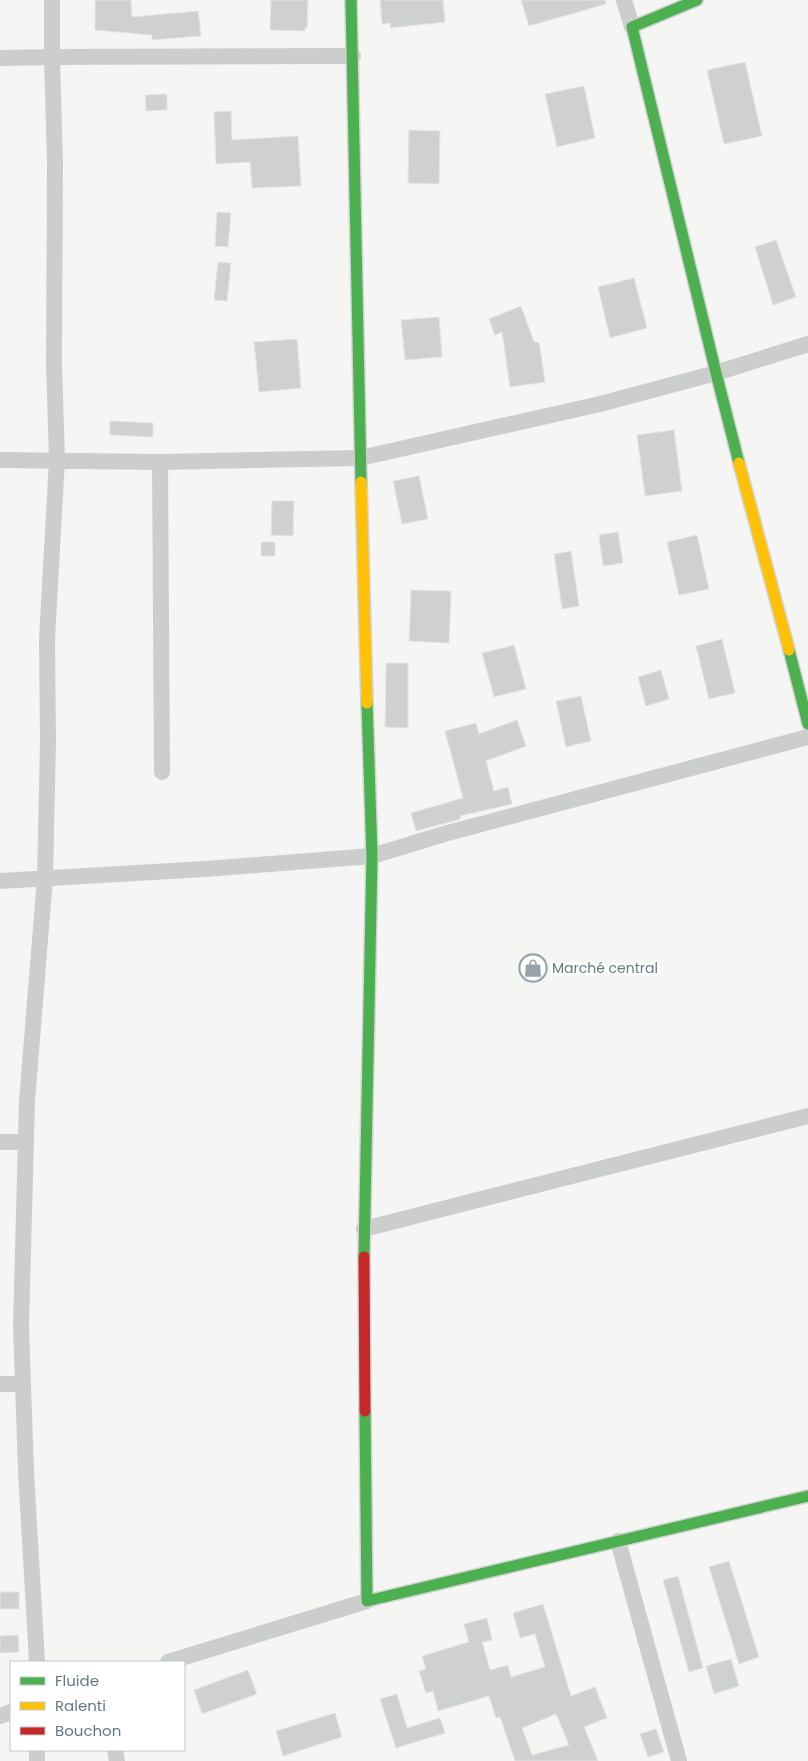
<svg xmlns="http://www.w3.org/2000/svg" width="808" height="1761" viewBox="0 0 808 1761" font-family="Poppins,sans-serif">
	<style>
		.building { fill: #cfd1d0; stroke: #e4e4e3; fill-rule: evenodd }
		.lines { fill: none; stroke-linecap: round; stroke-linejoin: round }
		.fast-casing { stroke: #d2d3d4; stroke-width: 14 }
		.slow-casing { stroke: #d2d3d4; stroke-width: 14 }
		.jam-casing { stroke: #d2d3d4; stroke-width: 14 }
		.street { stroke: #cccece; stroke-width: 16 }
		.fast { stroke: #4caf50; stroke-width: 11 }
		.slow { stroke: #ffc107; stroke-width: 11 }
		.jam { stroke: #c62828; stroke-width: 11 }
		.labels { text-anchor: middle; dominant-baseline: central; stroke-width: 5; stroke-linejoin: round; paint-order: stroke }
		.poi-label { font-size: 14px; fill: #647784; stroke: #fff; text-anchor: start }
	</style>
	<rect width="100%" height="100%" fill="#f5f5f3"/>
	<path class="building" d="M 95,0 L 131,0 L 132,17 L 198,11 L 201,36 L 152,40 L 152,35 L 95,30 Z
		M 271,0 L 308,0 L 307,28 L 305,28 L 305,31 L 270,30 Z
		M 380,0 L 443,0 L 445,22 L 390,28 L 390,23 L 382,24 Z
		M 521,0 L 605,0 L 606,4 L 529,26 Z
		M 745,62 L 762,136 L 724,144 L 707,70 Z
		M 584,86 L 595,138 L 557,147 L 545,94 Z
		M 167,94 L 167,110 L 146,111 L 145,95 Z
		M 231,111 L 232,140 L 298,136 L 301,186 L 252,188 L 250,162 L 216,164 L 214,112 Z
		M 409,130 L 440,131 L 439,184 L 408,183 Z
		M 217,212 L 231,213 L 228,247 L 215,246 Z
		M 776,240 L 796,297 L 773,305 L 755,247 Z
		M 218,262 L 231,263 L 227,301 L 214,300 Z
		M 634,278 L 647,328 L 610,338 L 598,287 Z
		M 521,306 L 534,342 L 539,342 L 545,382 L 510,387 L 502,332 L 495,335 L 489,319 Z
		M 439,317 L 442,357 L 405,360 L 401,320 Z
		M 297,339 L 301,388 L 259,392 L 254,342 Z
		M 110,421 L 153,423 L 153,437 L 110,435 Z
		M 674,430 L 682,491 L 645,496 L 637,435 Z
		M 419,476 L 428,519 L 402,524 L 393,481 Z
		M 272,501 L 294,501 L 293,536 L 271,535 Z
		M 618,532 L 623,563 L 603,566 L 599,535 Z
		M 697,535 L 709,589 L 679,595 L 667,542 Z
		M 261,542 L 275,542 L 275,556 L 261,556 Z
		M 571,551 L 579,606 L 562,609 L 554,554 Z
		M 411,590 L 451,591 L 449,643 L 409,641 Z
		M 722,639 L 735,693 L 709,699 L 696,646 Z
		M 514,645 L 526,689 L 494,697 L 482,653 Z
		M 386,663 L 408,663 L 408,728 L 385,727 Z
		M 661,670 L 669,699 L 646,706 L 638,677 Z
		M 581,696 L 591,741 L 566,747 L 556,701 Z
		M 517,720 L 526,746 L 486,761 L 494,791 L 508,787 L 512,804 L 460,816 L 461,819 L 416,831 L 411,813 L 463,798 L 445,731 L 476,723 L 479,734 Z
		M 729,1561 L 759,1657 L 739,1664 L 709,1567 Z
		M 678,1576 L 703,1668 L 689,1672 L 663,1580 Z
		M 0,1592 L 19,1592 L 19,1609 L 0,1609 Z
		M 543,1604 L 571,1696 L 595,1687 L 607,1718 L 584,1727 L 598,1761 L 515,1761 L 500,1717 L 496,1718 L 489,1696 L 438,1711 L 433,1691 L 426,1693 L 419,1671 L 426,1669 L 422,1656 L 469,1642 L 464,1624 L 487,1618 L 492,1640 L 482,1642 L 490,1670 L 508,1665 L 511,1677 L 545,1667 L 535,1634 L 520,1638 L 513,1613 ZM 556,1714 L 569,1745 L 532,1755 L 522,1728 Z
		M 18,1635 L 19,1652 L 0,1653 L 0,1636 Z
		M 731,1659 L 739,1686 L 714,1694 L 706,1666 Z
		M 248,1670 L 257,1694 L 202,1714 L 194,1690 Z
		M 397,1694 L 407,1728 L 440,1718 L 445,1733 L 396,1748 L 380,1699 Z
		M 335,1713 L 342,1737 L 283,1756 L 276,1731 Z
		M 656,1729 L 664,1752 L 648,1757 L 640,1734 Z"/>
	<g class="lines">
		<g class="fast-casing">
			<path id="fast" d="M 351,0 L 361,482
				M 697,0 L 632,27 L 716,373 L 739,463
				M 789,650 L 808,724
				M 364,1257 L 372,856 L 367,703
				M 365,1411 L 367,1601 L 808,1496"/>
		</g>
		<g class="slow-casing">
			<path id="slow" d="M 739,463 L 789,650
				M 361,482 L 367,703"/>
		</g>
		<g class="jam-casing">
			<path id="jam" d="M 364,1257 L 365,1411"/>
		</g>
		<path class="street" d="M 624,0 L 632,27
			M 0,58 L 52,57 L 52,0
			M 0,460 L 160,462 L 360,458 L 600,404 L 716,373 L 808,344
			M 160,462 L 162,772
			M 0,881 L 205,869 L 372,856 L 444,834 L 808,737
			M 0,1142 L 25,1142
			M 364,1229 L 808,1116
			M 0,1384 L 23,1384
			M 618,1541 L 679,1761
			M 37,1662 L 26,1471 L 21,1326 L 27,1101 L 45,878 L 48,742 L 47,639 L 57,460 L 54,365 L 55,163 L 52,57 L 353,56
			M 168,1662 L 367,1601
			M 0,1716 L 11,1712
			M 115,1750 L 117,1761
			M 37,1761 L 37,1750"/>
		<use href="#fast" class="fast"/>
		<use href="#slow" class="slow"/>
		<use href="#jam" class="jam"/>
	</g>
	<defs>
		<g id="shop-ring" transform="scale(1.4375)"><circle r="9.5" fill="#fff" stroke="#97a3ab" stroke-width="1.5"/><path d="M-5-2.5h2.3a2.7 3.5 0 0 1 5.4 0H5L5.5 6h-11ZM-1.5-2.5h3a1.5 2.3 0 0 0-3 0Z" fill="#97a3ab"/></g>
	</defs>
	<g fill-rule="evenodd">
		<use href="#shop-ring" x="533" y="968"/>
	</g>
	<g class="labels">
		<g class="poi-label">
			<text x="552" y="968">Marché central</text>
		</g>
	</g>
	<rect x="10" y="1661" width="175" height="90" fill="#ffffff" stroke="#c1c9ce"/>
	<rect x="20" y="1677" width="25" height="8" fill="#4caf50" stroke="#c1c9ce"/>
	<text x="55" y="1686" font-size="15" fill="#647784">Fluide</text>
	<rect x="20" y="1702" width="25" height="8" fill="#ffc107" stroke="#c1c9ce"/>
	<text x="55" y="1711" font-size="15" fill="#647784">Ralenti</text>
	<rect x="20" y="1727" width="25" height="8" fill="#c62828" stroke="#c1c9ce"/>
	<text x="55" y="1736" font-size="15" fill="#647784">Bouchon</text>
</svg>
